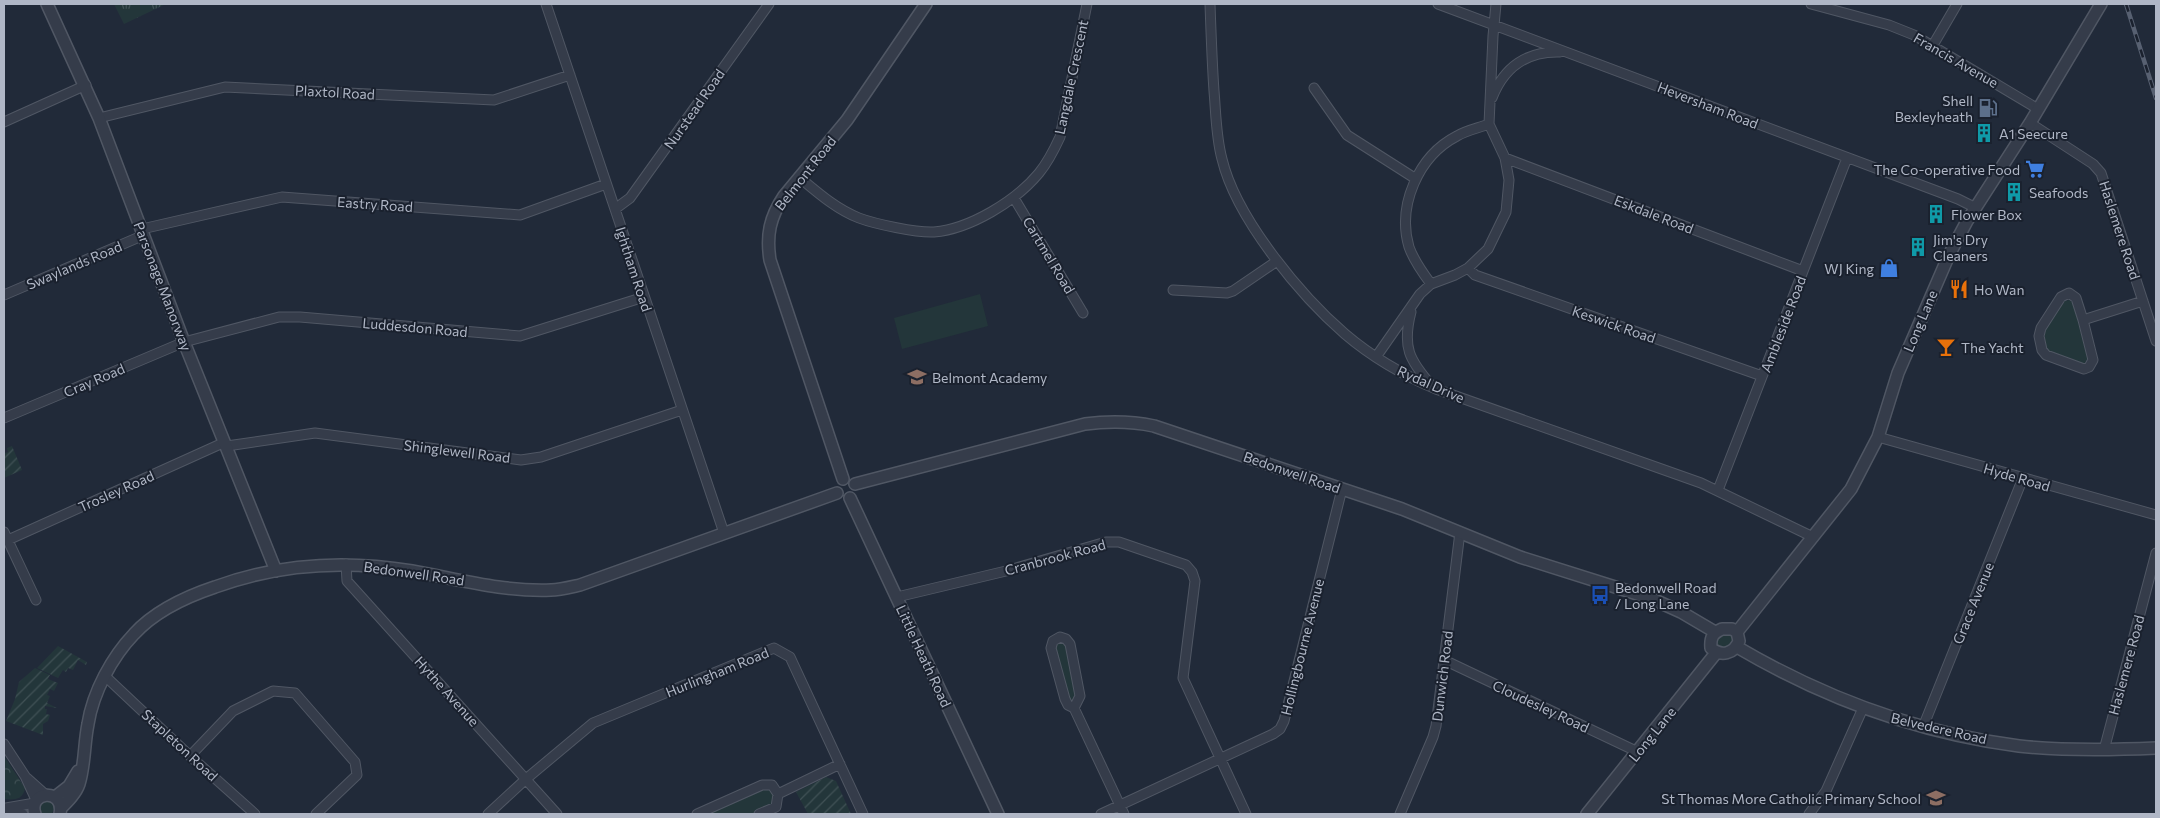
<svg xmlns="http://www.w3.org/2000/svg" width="2160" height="818" viewBox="0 0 2160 818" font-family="Commissioner,sans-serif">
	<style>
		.grass { fill: #23363a }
		.forest { fill: url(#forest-crowns) }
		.park { fill: url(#park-tufts) }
		.garden { fill: url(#garden-furrows) }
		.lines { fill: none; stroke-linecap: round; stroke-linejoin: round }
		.minor-casing { stroke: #505764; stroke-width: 11 }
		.tertiary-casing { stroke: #505764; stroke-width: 14 }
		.minor { stroke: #353c4a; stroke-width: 9 }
		.tertiary { stroke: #353c4a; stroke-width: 11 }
		.rail-casing { stroke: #576071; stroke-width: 4.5 }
		.rail { stroke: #1a212e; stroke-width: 2.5; stroke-dasharray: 8; stroke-linecap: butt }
		.labels { text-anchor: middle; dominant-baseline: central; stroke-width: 4; stroke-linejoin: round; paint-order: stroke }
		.street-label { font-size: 14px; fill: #b0b7c6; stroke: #1a212e }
		.poi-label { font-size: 14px; fill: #b0b7c6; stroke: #1a212e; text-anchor: start }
	</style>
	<defs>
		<pattern id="forest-crowns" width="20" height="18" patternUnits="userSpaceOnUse" patternTransform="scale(1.25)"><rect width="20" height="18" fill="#23363a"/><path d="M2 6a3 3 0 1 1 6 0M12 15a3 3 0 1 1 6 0" fill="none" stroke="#405155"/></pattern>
		<pattern id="park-tufts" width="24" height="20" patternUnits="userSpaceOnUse" patternTransform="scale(1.25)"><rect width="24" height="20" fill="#23363a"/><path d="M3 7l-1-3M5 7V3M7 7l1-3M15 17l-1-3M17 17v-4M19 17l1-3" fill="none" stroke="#405155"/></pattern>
		<pattern id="garden-furrows" width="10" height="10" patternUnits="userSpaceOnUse" patternTransform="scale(1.25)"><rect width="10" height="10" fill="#23363a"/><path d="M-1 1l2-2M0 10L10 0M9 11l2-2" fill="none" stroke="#405155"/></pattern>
	</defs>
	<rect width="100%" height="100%" fill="#212a39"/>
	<path class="grass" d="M 980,294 L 988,326 L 902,349 L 894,318 Z
		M 2070,300 L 2074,304 L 2088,358 L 2084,364 L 2048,352 C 2037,331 2053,318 2064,301 Z
		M 1727,633 L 1733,637 L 1730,646 L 1721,649 L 1715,645 L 1717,637 Z
		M 1060,640 L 1066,643 L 1077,696 L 1074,702 L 1068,699 L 1054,646 Z
		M 772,785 L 776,807 L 759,814 L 697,814 Z
		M40 808a7 7 0 1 1 14 0a7 7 0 1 1-14 0Z"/>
	<path class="forest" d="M 4,756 L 25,788 C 23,800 14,800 4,799 Z"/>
	<path class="park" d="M 114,4 L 166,4 L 124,24 Z"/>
	<path class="garden" d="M 12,446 L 22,470 L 4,478 L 4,449 L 5,453 L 8,452 L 7,448 Z
		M 58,646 L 87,662 L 86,665 L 78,660 L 73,670 L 68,668 L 66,672 L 63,670 L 58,678 L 37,668 Z
		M 35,668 L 50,675 L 48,679 L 58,683 L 54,691 L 50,689 L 47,695 L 50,696 L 47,703 L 57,708 L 45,706 L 45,709 L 47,709 L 46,714 L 50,715 L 48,721 L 43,724 L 43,735 L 6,721 L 15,699 L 19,682 Z
		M 826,777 L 836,781 L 851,814 L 808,814 L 796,792 Z"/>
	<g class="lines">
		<g class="minor-casing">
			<path id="minor" d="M 546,4 L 724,533
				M 1210,4 C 1211,33 1212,62 1214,91 C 1216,114 1216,137 1222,159 C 1236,218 1300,295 1345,334 C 1372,357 1403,375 1436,389 L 1701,483 L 1813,537
				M 1438,4 L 1958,199 L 1976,208
				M 1811,4 L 1889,25 L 1914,35 L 2038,109
				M 1933,45 L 1957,4
				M 1314,88 L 1347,135 L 1416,179
				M 1492,98 C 1504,67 1527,51 1560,52
				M 99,118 L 225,87 L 494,100 L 570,75
				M 4,122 L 86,85
				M 2030,123 L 2093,164 L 2101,173 L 2156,341
				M 1505,158 L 1803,271
				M 799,177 C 817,192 836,209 859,218 C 875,224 917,233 934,232 C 970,229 1016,201 1039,173 C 1048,162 1054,150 1060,137 L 1087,4
				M 1014,198 L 1083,313
				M 615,209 L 630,198 L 769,4
				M 142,229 L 282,197 L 520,215 L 606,184
				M 1468,268 L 1475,275 L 1762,376
				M 1431,284 C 1422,272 1414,261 1409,247 C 1397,206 1418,156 1457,136 C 1467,130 1479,128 1489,124
				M 1173,290 L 1227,293 L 1233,291 L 1277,261
				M 4,295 L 144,235
				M 1411,312 C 1402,347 1409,360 1432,386
				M 2083,320 L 2076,298 L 2069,293 L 2061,297 L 2041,328 L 2039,336 L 2042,350 L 2046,355 L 2084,369 L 2089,367 L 2093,360 L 2083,320 L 2143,301
				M 1376,357 L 1420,294 L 1431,284 L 1455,275 L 1468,268 L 1488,249 L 1506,212 L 1509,180 L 1505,158 L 1489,124 L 1493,36 L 1496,4
				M 4,418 L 184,342 L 279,317 L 300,317 L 520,336 L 644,297
				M 1878,437 L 2156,515
				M 227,446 L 315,433 L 521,460 L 541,457 L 682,410
				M 1718,490 L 1847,158
				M 4,532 L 36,600
				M 8,540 L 225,442
				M 346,564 L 347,581 L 557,814
				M 897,597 L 1006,571 L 1106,542 L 1119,542 L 1186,565 L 1192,572 L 1195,581 L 1183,678 L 1246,814
				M 1444,660 L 1638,752
				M 105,676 L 190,756 L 255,814
				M 1074,708 L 1080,696 L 1070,644 L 1066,639 L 1060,637 L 1053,641 L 1051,648 L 1065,699 L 1068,705 L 1074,708 L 1124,814
				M 1923,727 L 2023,478
				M 4,744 L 25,776 L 36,800
				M 2104,750 L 2156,553
				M 190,756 L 233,711 L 273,691 L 295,693 L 355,762 L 357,775 L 316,814
				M 27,778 L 46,795
				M 778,794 L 840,764
				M 6,808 L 35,803
				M 7,809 L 23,814
				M 488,814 L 526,779 L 593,723 L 774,648 L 790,657 L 863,814
				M 697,814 L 762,785 L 772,785 L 778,794 L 776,807 L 759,814
				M 1101,814 L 1273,734 L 1280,729 L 1284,721 L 1342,489
				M 1400,814 L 1433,737 L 1436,726 L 1460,532
				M 1809,814 L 1826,791 L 1863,708"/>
		</g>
		<g class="tertiary-casing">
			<path id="tertiary" d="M 47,4 L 99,118 L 184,342 L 276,571
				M 843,479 L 770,260 C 766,235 770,217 784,196 L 847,120 L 926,4
				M 855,484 L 1085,424 C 1109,421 1130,421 1154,426 L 1402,509 L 1520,557 L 1650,598 L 1681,612 L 1715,632
				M 850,498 L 998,814
				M 1722,629 L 1732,629 L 1737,632 L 1739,641 C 1734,654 1721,657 1711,648 C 1710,637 1713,633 1722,629 Z
				M 1737,632 L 1851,489 L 1878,437 L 1898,373 L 1949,255 L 1967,221 L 2030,123 L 2101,4
				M 1737,647 C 1824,698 1918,733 2019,746 C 2065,751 2111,750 2156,748
				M 55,797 L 69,786 L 78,771
				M 61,808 C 68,801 76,793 79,784 C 85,765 84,743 88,724 C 93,692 112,657 134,634 C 155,611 185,597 215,587 C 278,564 346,560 412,571 C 458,579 504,592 551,590 C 560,590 571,587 580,585 L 837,493
				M 35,814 C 27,791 65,787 60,814
				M 1587,814 L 1716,653"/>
		</g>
		<use href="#minor" class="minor"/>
		<use href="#tertiary" class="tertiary"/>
		<g class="rail-casing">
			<path id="rail" d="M 2126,4 L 2156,98"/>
		</g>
		<use href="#rail" class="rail"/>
	</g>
	<defs>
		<g id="fuel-bare" transform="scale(1.5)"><path d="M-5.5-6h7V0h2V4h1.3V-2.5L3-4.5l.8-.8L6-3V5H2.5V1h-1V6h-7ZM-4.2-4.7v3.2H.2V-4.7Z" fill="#5c6f8a" stroke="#1a212e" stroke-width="2.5" paint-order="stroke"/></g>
		<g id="building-bare" transform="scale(1.5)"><path d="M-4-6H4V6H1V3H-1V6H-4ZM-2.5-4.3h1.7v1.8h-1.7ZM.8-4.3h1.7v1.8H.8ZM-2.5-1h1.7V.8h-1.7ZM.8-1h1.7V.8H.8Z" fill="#0f9aa8" stroke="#1a212e" stroke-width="2.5" paint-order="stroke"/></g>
		<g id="supermarket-bare" transform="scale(1.5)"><path d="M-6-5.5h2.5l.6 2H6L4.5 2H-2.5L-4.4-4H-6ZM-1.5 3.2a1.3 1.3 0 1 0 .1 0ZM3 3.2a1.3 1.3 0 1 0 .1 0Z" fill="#3f7fe0" stroke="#1a212e" stroke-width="2.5" paint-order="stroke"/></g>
		<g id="shop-bare" transform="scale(1.5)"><path d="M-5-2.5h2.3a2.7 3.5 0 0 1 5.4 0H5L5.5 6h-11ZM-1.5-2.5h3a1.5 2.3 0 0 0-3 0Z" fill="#3f7fe0" stroke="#1a212e" stroke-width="2.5" paint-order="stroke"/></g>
		<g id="restaurant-bare" transform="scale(1.5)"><path d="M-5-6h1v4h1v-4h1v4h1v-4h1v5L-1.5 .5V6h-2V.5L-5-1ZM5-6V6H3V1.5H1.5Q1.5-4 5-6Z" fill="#e8710a" stroke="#1a212e" stroke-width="2.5" paint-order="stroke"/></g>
		<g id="bar-bare" transform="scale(1.5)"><path d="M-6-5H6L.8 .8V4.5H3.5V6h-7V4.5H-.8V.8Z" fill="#e8710a" stroke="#1a212e" stroke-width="2.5" paint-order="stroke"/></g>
		<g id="school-bare" transform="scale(1.5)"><path d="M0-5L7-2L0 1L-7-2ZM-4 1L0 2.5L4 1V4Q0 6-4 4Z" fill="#8d6e63" stroke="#1a212e" stroke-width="2.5" paint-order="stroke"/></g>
		<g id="bus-bare" transform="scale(1.5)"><path d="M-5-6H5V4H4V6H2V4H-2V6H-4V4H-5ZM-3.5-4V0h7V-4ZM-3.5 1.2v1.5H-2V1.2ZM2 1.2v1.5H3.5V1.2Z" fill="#1a4fb4" stroke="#1a212e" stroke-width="2.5" paint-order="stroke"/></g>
	</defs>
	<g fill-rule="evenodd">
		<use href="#fuel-bare" x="1988" y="108"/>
		<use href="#building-bare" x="1984" y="133"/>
		<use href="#supermarket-bare" x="2035" y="169"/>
		<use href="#building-bare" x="2014" y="192"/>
		<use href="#building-bare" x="1936" y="214"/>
		<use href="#building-bare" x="1918" y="247"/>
		<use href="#shop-bare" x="1889" y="268"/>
		<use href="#restaurant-bare" x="1959" y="289"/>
		<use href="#bar-bare" x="1946" y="347"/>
		<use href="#school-bare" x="917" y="377"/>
		<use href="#bus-bare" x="1600" y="595"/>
		<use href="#school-bare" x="1936" y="798"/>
	</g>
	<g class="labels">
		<g class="street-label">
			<text transform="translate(1956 60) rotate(30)">Francis Avenue</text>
			<text transform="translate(1071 77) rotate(-78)">Langdale Crescent</text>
			<text transform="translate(335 92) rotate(3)">Plaxtol Road</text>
			<text transform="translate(1708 105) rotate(21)">Heversham Road</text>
			<text transform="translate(694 109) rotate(-55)">Nurstead Road</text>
			<text transform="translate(805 173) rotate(-52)">Belmont Road</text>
			<text transform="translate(375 204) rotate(4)">Eastry Road</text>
			<text transform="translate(1654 214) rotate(21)">Eskdale Road</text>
			<text transform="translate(2120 230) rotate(72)">Haslemere Road</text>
			<text transform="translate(1049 255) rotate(59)">Cartmel Road</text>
			<text transform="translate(74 265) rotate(-23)">Swaylands Road</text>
			<text transform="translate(634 269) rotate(72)">Ightham Road</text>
			<text transform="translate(163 286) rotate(69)">Parsonage Manorway</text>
			<text transform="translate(1920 321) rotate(-67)">Long Lane</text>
			<text transform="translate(1614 324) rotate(19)">Keswick Road</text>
			<text transform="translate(1783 324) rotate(-69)">Ambleside Road</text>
			<text transform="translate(415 327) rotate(5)">Luddesdon Road</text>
			<text transform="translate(94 380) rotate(-23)">Cray Road</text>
			<text transform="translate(1431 384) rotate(24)">Rydal Drive</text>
			<text transform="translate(457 451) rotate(7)">Shinglewell Road</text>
			<text transform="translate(1292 472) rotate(19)">Bedonwell Road</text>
			<text transform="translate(2017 477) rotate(16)">Hyde Road</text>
			<text transform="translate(116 491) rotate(-24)">Trosley Road</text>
			<text transform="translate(1055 557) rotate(-15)">Cranbrook Road</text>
			<text transform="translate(414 573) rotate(8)">Bedonwell Road</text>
			<text transform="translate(1973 603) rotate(-68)">Grace Avenue</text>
			<text transform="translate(1302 647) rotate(-76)">Hollingbourne Avenue</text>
			<text transform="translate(924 656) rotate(65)">Little Heath Road</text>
			<text transform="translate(2126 665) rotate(-75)">Haslemere Road</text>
			<text transform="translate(717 672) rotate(-22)">Hurlingham Road</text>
			<text transform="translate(1442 676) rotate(-83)">Dunwich Road</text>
			<text transform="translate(447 691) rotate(48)">Hythe Avenue</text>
			<text transform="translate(1541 706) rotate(25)">Cloudesley Road</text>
			<text transform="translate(1939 728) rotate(13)">Belvedere Road</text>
			<text transform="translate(1652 734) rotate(-51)">Long Lane</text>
			<text transform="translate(180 745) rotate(43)">Stapleton Road</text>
		</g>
		<g class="poi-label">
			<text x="1973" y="100" text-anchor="end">Shell<tspan x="1973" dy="16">Bexleyheath</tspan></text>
			<text x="1999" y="133">A1 Seecure</text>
			<text x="2020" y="169" text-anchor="end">The Co-operative Food</text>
			<text x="2029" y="192">Seafoods</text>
			<text x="1951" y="214">Flower Box</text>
			<text x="1933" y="239">Jim's Dry<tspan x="1933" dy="16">Cleaners</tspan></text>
			<text x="1874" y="268" text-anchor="end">WJ King</text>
			<text x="1974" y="289">Ho Wan</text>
			<text x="1961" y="347">The Yacht</text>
			<text x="932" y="377">Belmont Academy</text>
			<text x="1615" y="587">Bedonwell Road<tspan x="1615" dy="16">/ Long Lane</tspan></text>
			<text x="1921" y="798" text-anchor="end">St Thomas More Catholic Primary School</text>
		</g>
	</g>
	<rect width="2160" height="818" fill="none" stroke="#b0b7c6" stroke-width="10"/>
</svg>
